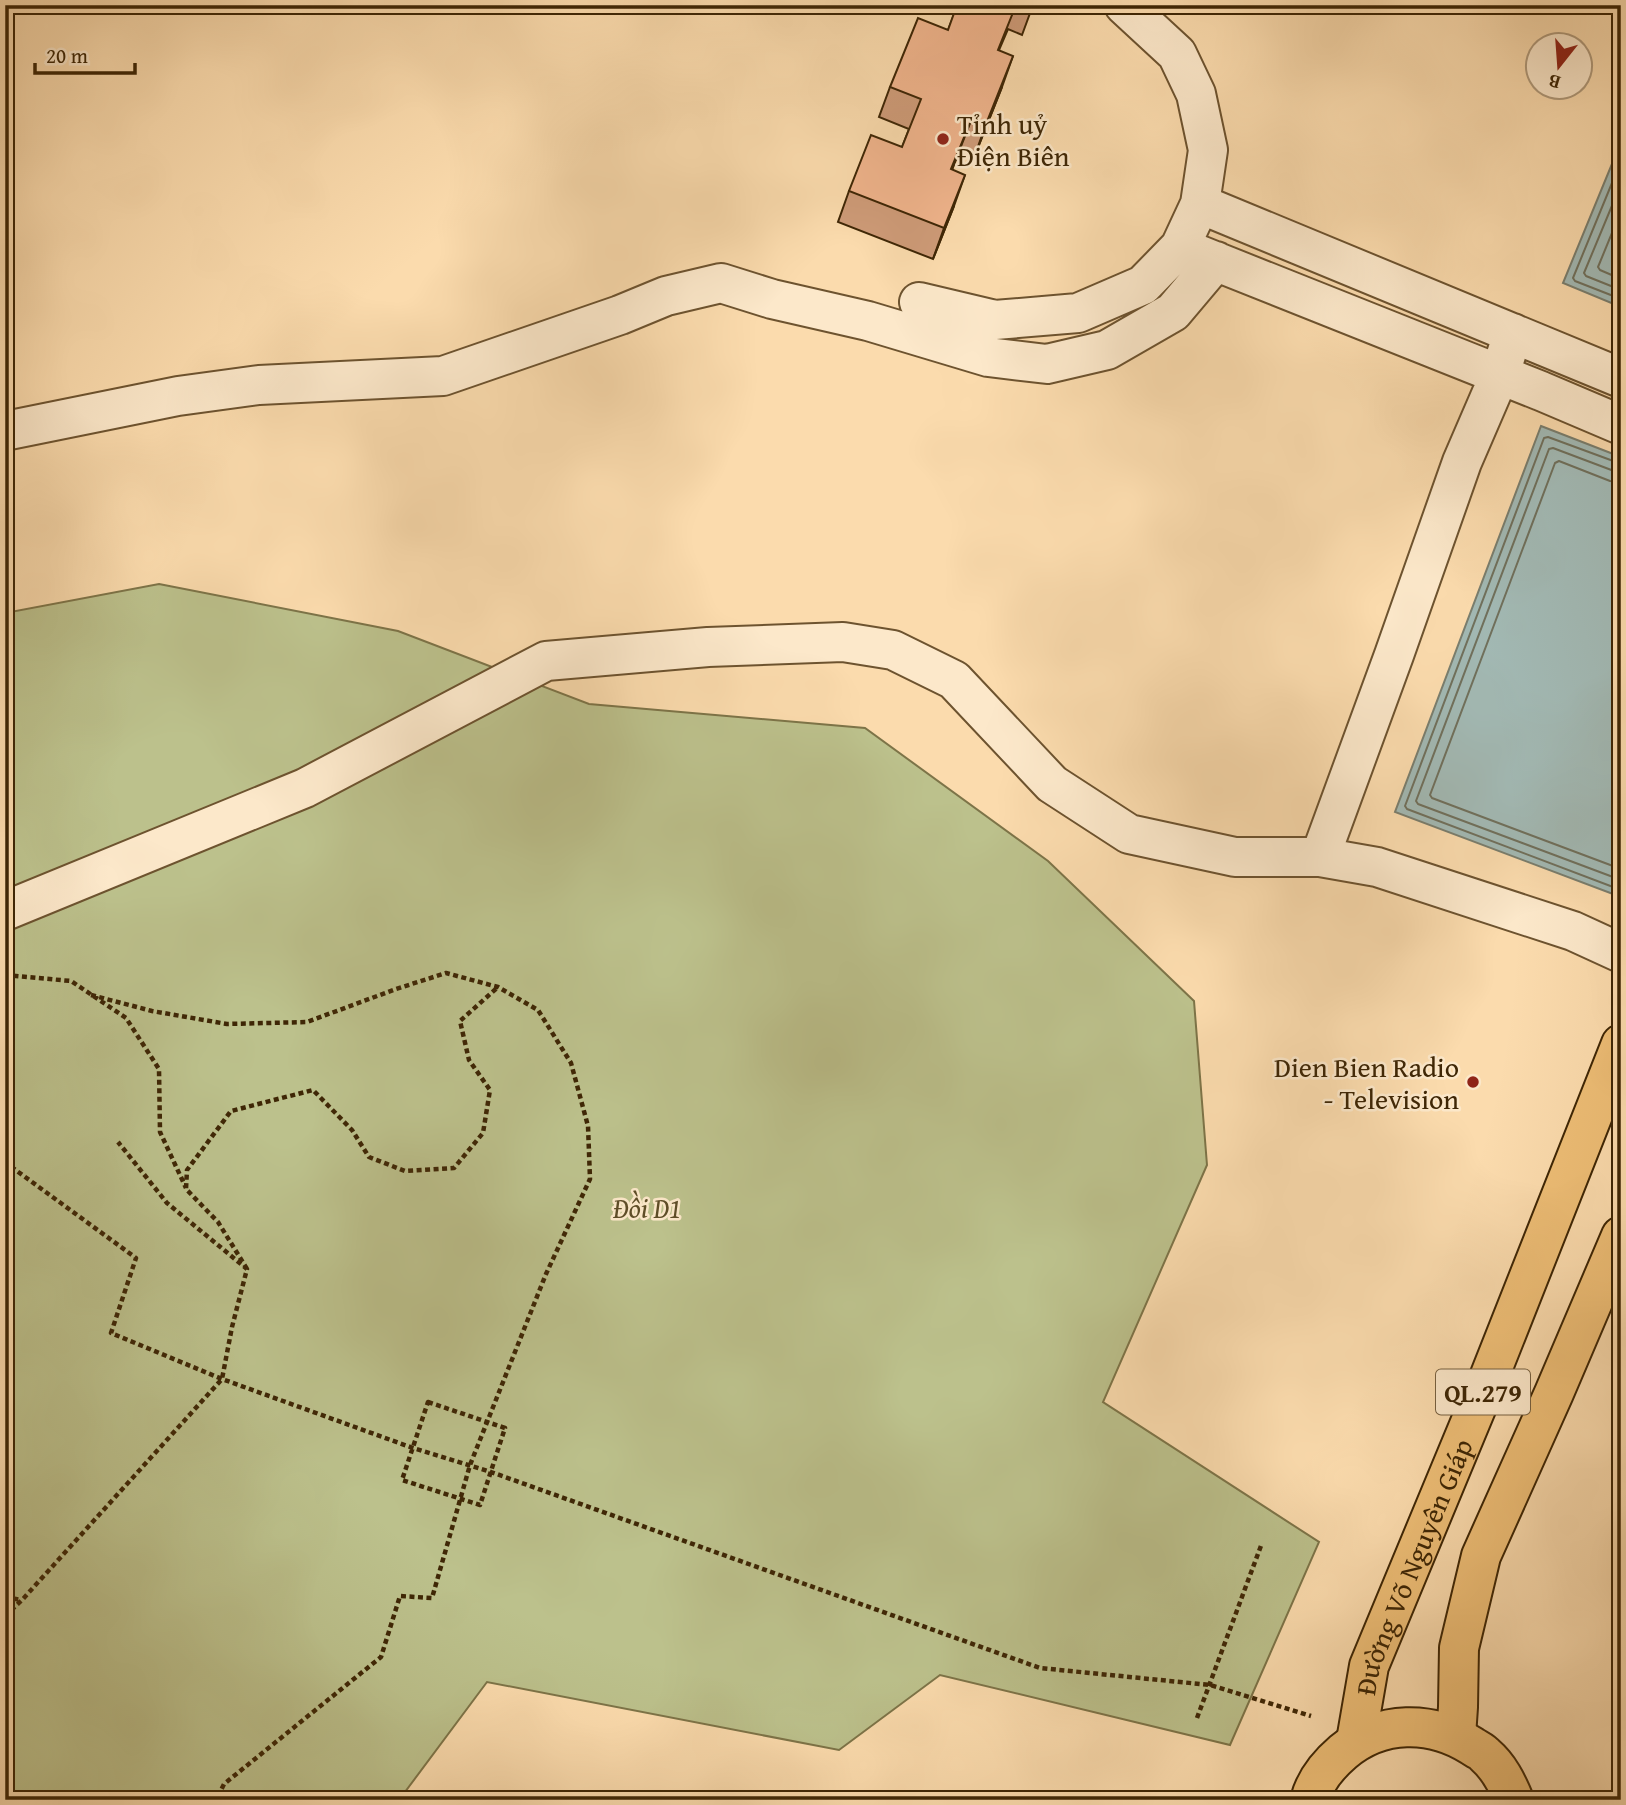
<svg xmlns="http://www.w3.org/2000/svg" width="1626" height="1805" viewBox="0 0 1626 1805" font-family="'Gentium Book Plus',serif">
	<style>
		.green { fill: #bcc18c; stroke: #7d7448; stroke-width: 2 }
		.water { fill: #a2b9b4; stroke: #7a7e6e; stroke-width: 2 }
		.lines { fill: none; stroke-linecap: round; stroke-linejoin: round }
		.shore { stroke: #70705c; stroke-width: 2 }
		.minor-casing { stroke: #6d532f; stroke-width: 42 }
		.highway-casing { stroke: #3e2605; stroke-width: 42 }
		.path { stroke: #3e2605; stroke-width: 4.5; stroke-dasharray: 5 3.5; stroke-linecap: butt }
		.minor { stroke: #fce8ca; stroke-width: 38 }
		.highway { stroke: #eebe76; stroke-width: 38 }
		.wall { fill: #ce9b78; stroke: #3e2605; stroke-width: 2 }
		.shaded-wall { fill: #a87e62; stroke: #3e2605; stroke-width: 2 }
		.building { fill: #f0b48c; stroke: #3e2605; stroke-width: 2 }
		.poi-dot { fill: #8f2418; stroke: #fce8ca; stroke-width: 2.5 }
		.labels { text-anchor: middle; dominant-baseline: central; stroke-width: 5; stroke-linejoin: round; paint-order: stroke }
		.shield { fill: #fce8ca; stroke: #776040; stroke-width: 2 }
		.shield-label { font-size: 26px; font-weight: bold; fill: #3e2605 }
		.poi-label { font-size: 28px; fill: #3e2605; stroke: #fce8ca; text-anchor: start }
		.park-label { font-size: 28px; font-style: italic; fill: #5e4d27; stroke: #fce8ca }
		.street-label { font-size: 28px; fill: #3e2605; stroke: #fce8ca }
	</style>
	<rect width="100%" height="100%" fill="#fbdbad"/>
	<filter id="stains"><feTurbulence type="fractalNoise" baseFrequency=".00286" numOctaves="4"/><feColorMatrix values="0 0 0 0 .2 0 0 0 0 .09 0 0 0 0 .02 0 0 0 .5 -.17"/></filter>
	<radialGradient id="worn" r=".72"><stop offset=".6" stop-color="#630" stop-opacity="0"/><stop offset="1" stop-color="#630" stop-opacity=".3"/></radialGradient>
	<path class="green" d="M 159,584 L 398,631 L 589,704 L 865,728 L 1048,861 L 1194,1001 L 1207,1165 L 1103,1402 L 1319,1542 L 1230,1745 L 940,1675 L 839,1750 L 487,1682 L 399,1800 L 5,1800 L 5,613 Z"/>
	<path class="water" d="M 1621,142 L 1621,307 L 1563,283 Z
		M 1541,426 L 1621,457 L 1621,897 L 1395,812 Z"/>
	<g class="lines">
		<path class="shore" d="M 1621,161 L 1573,278 L 1575,281 L 1621,299
			M 1621,184 L 1584,273 L 1586,276 L 1621,290
			M 1621,211 L 1598,267 L 1600,270 L 1621,279
			M 1621,463 L 1616,462 L 1548,437 L 1544,438 L 1405,806 L 1407,809 L 1621,890
			M 1621,472 L 1614,471 L 1553,448 L 1549,449 L 1416,801 L 1418,804 L 1621,880
			M 1621,482 L 1610,481 L 1559,461 L 1555,463 L 1430,795 L 1432,798 L 1621,869"/>
		<g class="minor-casing">
			<path id="minor" d="M 1200,204 L 1621,378
				M 1192,252 L 1541,391 L 1621,425
				M 919,302 L 995,320 L 1078,313 L 1143,285 L 1180,247 L 1200,204 L 1208,150 L 1196,94 L 1177,54 L 1124,5
				M 5,431 L 178,396 L 259,385 L 443,376 L 620,315 L 666,296 L 721,283 L 772,299 L 868,321 L 988,357 L 1047,364 L 1107,350 L 1173,312 L 1216,261
				M 1320,857 L 1394,655 L 1462,462 L 1500,374 L 1513,333
				M 5,911 L 305,788 L 546,661 L 708,647 L 843,642 L 893,650 L 954,680 L 1052,784 L 1129,834 L 1235,857 L 1320,857 L 1377,867 L 1573,931 L 1621,953"/>
		</g>
		<g class="highway-casing">
			<g id="highway">
				<path d="M 1456,1736 L 1458,1707 L 1459,1648 L 1481,1556 L 1554,1393 L 1621,1236"/>
				<path id="s1" d="M 1356,1741 L 1369,1666 L 1490,1375 L 1621,1044"/>
				<path d="M 1310,1800 C 1315,1781 1329,1764 1343,1752 C 1381,1720 1431,1720 1472,1746 C 1476,1749 1482,1751 1485,1755 C 1499,1767 1507,1783 1514,1800"/>
			</g>
		</g>
		<path class="path" d="M 5,975 L 71,981 L 126,1018 L 159,1069 L 160,1132 L 186,1188
			M 91,995 L 152,1011 L 227,1024 L 307,1022 L 396,989 L 446,973 L 498,987 L 538,1010 L 571,1063 L 588,1126 L 590,1179 L 546,1274 L 470,1465 L 432,1598 L 400,1596 L 381,1657 L 224,1784 L 216,1800
			M 5,1165 L 6,1163 L 136,1258 L 111,1333 L 222,1379 L 413,1448 L 491,1472 L 1040,1668 L 1210,1685 L 1311,1716
			M 247,1269 L 218,1222 L 186,1189 L 187,1170 L 231,1111 L 313,1090 L 352,1130 L 369,1157 L 405,1171 L 454,1168 L 483,1133 L 490,1090 L 469,1060 L 460,1021 L 498,987
			M 428,1402 L 505,1428 L 480,1505 L 402,1480 Z
			M 5,1597 L 21,1600
			M 5,1616 L 22,1600 L 222,1379 L 232,1327 L 247,1269 L 167,1203 L 118,1142
			M 1197,1718 L 1262,1543"/>
		<use href="#minor" class="minor"/>
		<use href="#highway" class="highway"/>
	</g>
	<path class="wall" d="M 946,5 L 1033,5 L 1022,35 L 1008,29 L 999,50 L 1002,87 L 975,155 L 960,149 L 952,170 L 954,206 L 933,259 L 838,222 L 849,191 L 902,147 L 909,129 L 879,117 L 890,87 L 948,30 L 956,9 Z"/>
	<path class="shaded-wall" d="M 1013,56 L 1002,87 L 975,155 L 986,124 Z
		M 972,118 L 960,149 L 940,200 L 951,169 Z
		M 965,175 L 954,206 L 933,259 L 944,228 Z"/>
	<path class="building" d="M 957,5 L 1016,5 L 998,50 L 1013,56 L 986,124 L 972,118 L 951,169 L 965,175 L 944,228 L 849,191 L 871,135 L 902,147 L 921,99 L 890,87 L 918,18 L 948,30 Z"/>
	<g class="poi-dot">
		<circle cx="943" cy="139" r="7"/>
		<circle cx="1473" cy="1082" r="7"/>
	</g>
	<g class="labels">
		<rect class="shield" x="1436" y="1369.5" width="94" height="45" rx="5"/>
		<g class="shield-label">
			<text x="1483" y="1392">QL.279</text>
		</g>
		<g class="poi-label">
			<text x="957" y="123">Tỉnh uỷ<tspan x="957" dy="32">Điện Biên</tspan></text>
			<text x="1459" y="1066" text-anchor="end">Dien Bien Radio<tspan x="1459" dy="32">- Television</tspan></text>
		</g>
		<g class="park-label">
			<text x="647" y="1207">Đồi D1</text>
		</g>
		<g class="street-label">
			<text stroke="none"><textPath href="#s1" startOffset="184">Đường Võ Nguyên Giáp</textPath></text>
		</g>
	</g>
	<rect width="1626" height="1805" fill="none" stroke="#fbdbad" stroke-width="28"/>
	<rect x="7" y="7" width="1612" height="1791" fill="none" stroke="#3e2605" stroke-width="3.5"/>
	<rect x="14" y="14" width="1598" height="1777" fill="none" stroke="#3e2605" stroke-width="2"/>
	<g transform="translate(1559 66) rotate(197)"><circle r="33" fill="#fce8ca" stroke="#b09a7b" stroke-width="2"/>
	<path d="M0-5L12 26L0 18L-12 26Z" fill="#8f2418"/>
	<text y="-10" font-size="19" font-weight="bold" text-anchor="middle" fill="#3e2605">B</text>
	</g>
	<path d="M35 63v10h100v-10" fill="none" stroke="#3e2605" stroke-width="3.5"/>
	<text x="46" y="63" font-size="21" fill="#3e2605" stroke="#fce8ca" stroke-width="5" paint-order="stroke">20 m</text>
	<rect width="100%" height="100%" filter="url(#stains)"/>
	<rect width="100%" height="100%" fill="url(#worn)"/>
</svg>
